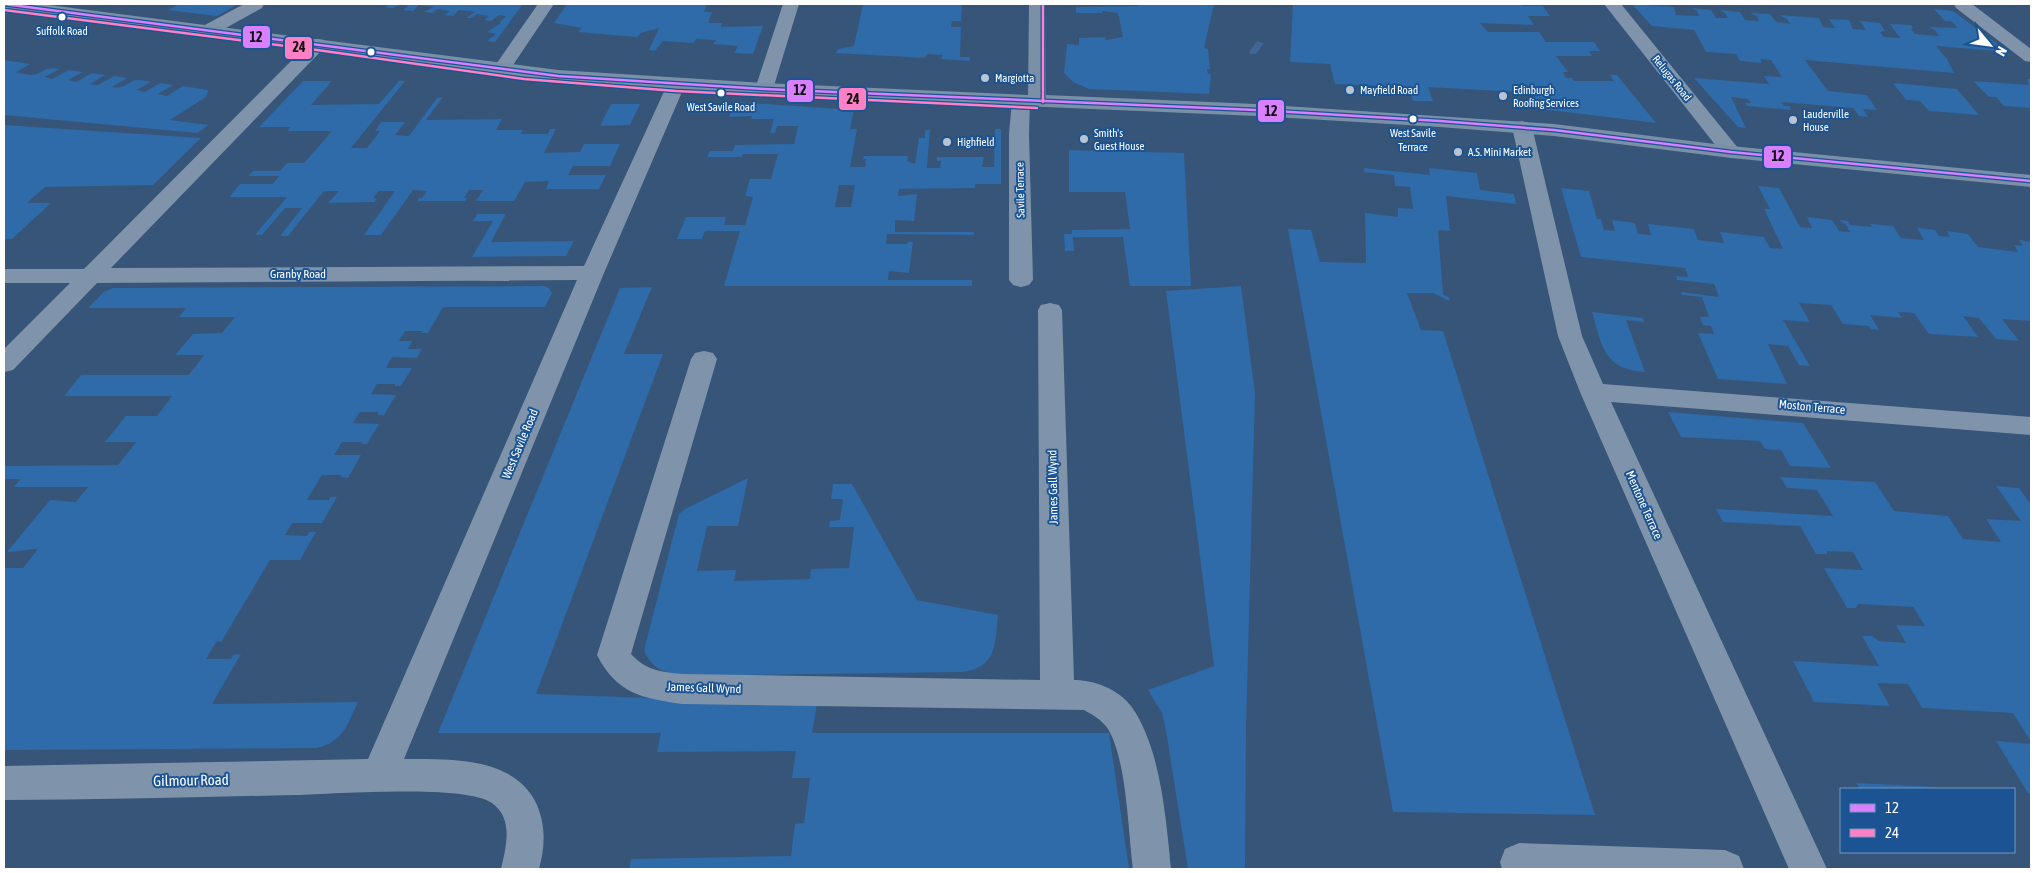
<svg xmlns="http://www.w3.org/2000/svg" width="2035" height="873" viewBox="0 0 2035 873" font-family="'Asap Condensed',sans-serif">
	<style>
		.green { fill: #2f6aa9; fill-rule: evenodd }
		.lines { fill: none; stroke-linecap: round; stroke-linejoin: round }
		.stream { fill: #406693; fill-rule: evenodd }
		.street { fill: #7f94ab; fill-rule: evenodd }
		.secondary { fill: #7a90a7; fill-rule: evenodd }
		.bus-1-casing { stroke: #1b5393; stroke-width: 5 }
		.bus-2-casing { stroke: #1b5393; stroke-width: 5 }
		.bus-1 { stroke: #d880ff; stroke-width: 2.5 }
		.bus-2 { stroke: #ff80c5; stroke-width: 2.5 }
		.bus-dot { fill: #fff; stroke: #1b5393; stroke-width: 2 }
		.poi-dot { fill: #b9c4d0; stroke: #1b5393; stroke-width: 2 }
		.labels { text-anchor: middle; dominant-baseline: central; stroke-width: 4; stroke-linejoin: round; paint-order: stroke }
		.bus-label { font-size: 11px; fill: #fff; stroke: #1b5393 }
		.far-poi-label { font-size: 11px; fill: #fff; stroke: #1b5393; text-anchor: start }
		.far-street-label { font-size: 11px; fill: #fff; stroke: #1b5393 }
		.street-label { font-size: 12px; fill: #fff; stroke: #1b5393 }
		.near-street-label { font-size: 15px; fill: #fff; stroke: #1b5393 }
		.line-badge { stroke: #1b5393; stroke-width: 2 }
		.pale-badge-label { font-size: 14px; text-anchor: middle; font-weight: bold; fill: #111 }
	</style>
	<rect width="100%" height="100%" fill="#365578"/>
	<path class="green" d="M 179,4 L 238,4 L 217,16 L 168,10 Z
		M 392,4 L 523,4 L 495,42 L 487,41 L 496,34 L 487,32 L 501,23 L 500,22 L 506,16 L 499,15 L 491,21 L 484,20 L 489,16 L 477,14 L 471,18 L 466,18 L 475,12 L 459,10 L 453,16 L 445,15 L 450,11 L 438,9 L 432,13 L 424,12 L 434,7 L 419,5 L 413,11 L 403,10 L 408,6 C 402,4 398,5 393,8 L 384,7 Z
		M 567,4 L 716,4 L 707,4 L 704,12 L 712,12 L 708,23 L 722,23 L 721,27 L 763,26 L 753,54 L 734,53 L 738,46 L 713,44 L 716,40 L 696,39 L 693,43 L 663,41 L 655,51 L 649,50 L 659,28 L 641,33 L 637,37 L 578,32 L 582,28 L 554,23 Z
		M 863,4 L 962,4 L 961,21 L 952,21 L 951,27 L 961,27 L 960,57 L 970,57 L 970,61 L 941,59 L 943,55 L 927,54 L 925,58 L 836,53 L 838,49 L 854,46 Z
		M 1138,4 L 1214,4 L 1204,48 L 1208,49 L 1210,69 L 1207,69 L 1208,74 L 1211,74 L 1209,94 L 1089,89 L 1073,82 L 1064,73 L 1067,44 L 1079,45 L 1079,38 L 1105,37 L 1106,40 L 1123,37 L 1118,13 L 1102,11 L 1102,13 L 1076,13 L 1076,7 L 1138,6 Z
		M 1293,4 L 1521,4 L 1523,6 L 1543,6 L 1550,16 L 1528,16 L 1534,25 L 1480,23 L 1488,32 L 1539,32 L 1546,42 L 1594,42 L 1600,51 L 1589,51 L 1592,56 L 1556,56 L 1568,72 L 1563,72 L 1566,78 L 1572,78 L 1574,81 L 1614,81 L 1610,75 L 1617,75 L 1656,123 L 1541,109 L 1533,93 L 1428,87 L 1433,101 L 1413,101 L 1408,87 L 1335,84 L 1330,64 L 1290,62 Z
		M 1632,4 L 1674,7 L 1676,15 L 1699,16 L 1697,11 L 1691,8 L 1711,10 L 1716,18 L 1728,18 L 1725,13 L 1720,10 L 1740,12 L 1745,20 L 1759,21 L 1757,16 L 1750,13 L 1770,14 L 1776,22 L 1790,24 L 1787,19 L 1779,15 L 1819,18 L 1823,27 L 1835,28 L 1829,19 L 1849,20 L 1853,29 L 1866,30 L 1860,21 L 1880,23 L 1885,31 L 1880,32 L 1884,37 L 1900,38 L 1890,24 L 1911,25 L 1913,28 L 1911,29 L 1915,34 L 1939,36 L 1935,30 L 1929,27 L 1958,28 L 1951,21 L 1945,21 L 1934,9 L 1953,11 L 2008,52 L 1936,46 L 1947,59 L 1954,73 L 1805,60 L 1828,91 L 1867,95 L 1877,110 L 1863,109 L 1868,117 L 1859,116 L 1853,108 L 1781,102 L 1784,106 L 1789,106 L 1791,110 L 1747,106 L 1745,103 L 1751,103 L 1748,99 L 1731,97 L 1746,128 L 1738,127 L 1694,78 L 1769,84 L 1764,76 L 1782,77 L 1771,60 L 1760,59 L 1762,63 L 1740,61 L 1736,54 L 1706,52 L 1694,30 L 1652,26 Z
		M 4,60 L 30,64 L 16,72 C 20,73 27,75 32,75 C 44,74 42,66 60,69 L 44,77 L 52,79 L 69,70 L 83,72 L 68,80 L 76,82 L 92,73 L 105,75 L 90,84 L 98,85 L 114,76 L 127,78 L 112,87 C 126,90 127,80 139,80 C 142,80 147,81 151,82 L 136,90 L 145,92 L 160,83 L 173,85 L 158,94 L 167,96 L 183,86 L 208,90 L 206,97 L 170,120 L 209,125 L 197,133 L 4,115 Z
		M 2027,79 L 2031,79 L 2031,108 L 2004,106 L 1996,97 L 1989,97 L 1973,81 L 2029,85 Z
		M 303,81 L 332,81 L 311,105 L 379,104 L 399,81 L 405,81 L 351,148 L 367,148 L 380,131 L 375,131 L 381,122 L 405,122 L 395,135 L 409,136 L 437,98 L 443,97 L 426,120 L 502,119 L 496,130 L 523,130 L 521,134 L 548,134 L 550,129 L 556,129 L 544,153 L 580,152 L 584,144 L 620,144 L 610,166 L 573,166 L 568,175 L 606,175 L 599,189 L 546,189 L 549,181 L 525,182 L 514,201 L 476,201 L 483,190 L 469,190 L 464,198 L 467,198 L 465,201 L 417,201 L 419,198 L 422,198 L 427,191 L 413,190 L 381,235 L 364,235 L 395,191 L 379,191 L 373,198 L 377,199 L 374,202 L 328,203 L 339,191 L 324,191 L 288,236 L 280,236 L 302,208 L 285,208 L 262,235 L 255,235 L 287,197 L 229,197 L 240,184 L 273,184 L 279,176 L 248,176 L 253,171 L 280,171 L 287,163 L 304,163 L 332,131 L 288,131 L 290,127 L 259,127 Z
		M 1893,83 L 1957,89 L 1979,115 L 1929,111 L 1920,101 L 1906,100 Z
		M 734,102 L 854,110 L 850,129 L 857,129 L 850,167 L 865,167 L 866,159 L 863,159 L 864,156 L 908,156 L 907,161 L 915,164 L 919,138 L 925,138 L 925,130 L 930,130 L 927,168 L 940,168 L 941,161 L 937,161 L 937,157 L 984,157 L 982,167 L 994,167 L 995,129 L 1001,129 L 1001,184 L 975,184 L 975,188 L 899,189 L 898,196 L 917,194 L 914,221 L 895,220 L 895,232 L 974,232 L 974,235 L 887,234 L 886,244 L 907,244 L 908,242 L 913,242 L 909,273 L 889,271 L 888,280 L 972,280 L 972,286 L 724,286 L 740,231 L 705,231 L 702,239 L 677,239 L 686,217 L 726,217 L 724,225 L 745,225 L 753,197 L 745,196 L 750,179 L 771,179 L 778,154 L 743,154 L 742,157 L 707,157 L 710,151 L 733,151 L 735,145 L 794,144 L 798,126 L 777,126 L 775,133 L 770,133 L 774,119 L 751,119 L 752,116 L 729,117 ZM 839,185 L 855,185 L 851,207 L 835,207 Z
		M 611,104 L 640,104 L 630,125 L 600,126 Z
		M 4,125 L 201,138 L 153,185 L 45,187 L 27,203 L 51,203 L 12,239 L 4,239 Z
		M 1069,150 L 1184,153 L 1191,286 L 1130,286 L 1123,237 L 1073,237 L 1074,251 L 1065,251 L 1064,234 L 1072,234 L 1072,230 L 1130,229 L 1125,192 L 1069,192 Z
		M 1364,168 L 1430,175 L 1429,168 L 1477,173 L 1480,190 L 1514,194 L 1516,204 L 1446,196 L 1450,231 L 1438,230 L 1443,294 L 1450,298 L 1449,301 L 1433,293 L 1407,293 L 1421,330 L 1443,331 L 1595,815 L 1393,812 L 1288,229 L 1311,230 L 1320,262 L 1366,263 L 1365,213 L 1398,217 L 1398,208 L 1413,209 L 1410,187 L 1395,186 L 1394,175 L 1364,172 Z
		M 1758,186 L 1779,188 L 1800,227 L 1812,228 L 1807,217 L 1832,220 L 1839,231 L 1850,232 L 1846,225 L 1839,220 L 1848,221 L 1850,225 L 1872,227 L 1870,224 L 1893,226 L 1901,238 L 1924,240 L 1917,228 L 1935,230 L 1939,236 L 1950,237 L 1947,231 L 1968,234 L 1978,247 L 2018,252 L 2014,245 L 2023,246 L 2019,240 L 2031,242 L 2031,321 L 2002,319 L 2019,341 L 1996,339 L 1979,318 L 1963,316 L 1978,337 L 1929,334 L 1914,313 L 1898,312 L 1902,318 L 1870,315 L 1879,330 L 1871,329 L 1869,326 L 1843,324 L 1831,305 L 1799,303 L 1810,322 L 1783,320 L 1810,366 L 1799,365 L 1788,346 L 1768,344 L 1787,384 L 1718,379 L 1698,333 L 1714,334 L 1711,326 L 1703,325 L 1700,317 L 1709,317 L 1702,297 L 1682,295 L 1681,292 L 1719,297 L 1714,284 L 1677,280 L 1676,276 L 1688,277 L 1685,268 L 1581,257 L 1561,188 L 1589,191 L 1597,219 L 1601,219 L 1604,230 L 1615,231 L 1612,220 L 1635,223 L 1638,234 L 1651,235 L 1648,224 L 1694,229 L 1698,240 L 1724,243 L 1720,232 L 1764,237 L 1770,248 L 1783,249 L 1764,209 L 1770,209 Z
		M 477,214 L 506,214 L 491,242 L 574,241 L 566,256 L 472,257 L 493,221 L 473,221 Z
		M 544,286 L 549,288 L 552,293 L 545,307 L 443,307 L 428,333 L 421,333 L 422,331 L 405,331 L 399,341 L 412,341 L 408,349 L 422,349 L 417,358 L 392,357 L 386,368 L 412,368 L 401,386 L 395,386 L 395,384 L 377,384 L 371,394 L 396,395 L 384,415 L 377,415 L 379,412 L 360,412 L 353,423 L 379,424 L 367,444 L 361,444 L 362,442 L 342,442 L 334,455 L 361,455 L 348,478 L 341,477 L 341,475 L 322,475 L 307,500 L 329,500 L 330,497 L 337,497 L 322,523 L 292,523 L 285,535 L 307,536 L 309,532 L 316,532 L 300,560 L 270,560 L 221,642 L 217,641 L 206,659 L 231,659 L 233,655 L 241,654 L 212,704 L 358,702 C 347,725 344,741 317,748 L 4,750 L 4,568 L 23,568 L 38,549 C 27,549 18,552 7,552 L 50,500 L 76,502 L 88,487 L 14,487 L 20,479 L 4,479 L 4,466 L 118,465 L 136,442 L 105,442 L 126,416 L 157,416 L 172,396 L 64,396 L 81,375 L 189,375 L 204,355 L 175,355 L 193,334 L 222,333 L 235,317 L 179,317 L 186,308 L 88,308 L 104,292 L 113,288 Z
		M 1241,286 L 1255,393 L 1246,729 L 1245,869 L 1188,869 L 1166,731 L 1162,713 L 1148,690 L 1214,666 L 1166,291 Z
		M 652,287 L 624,354 L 663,354 L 536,694 L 817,704 L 812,733 L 1109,733 L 1129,869 L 629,869 L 631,859 L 791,856 L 795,824 L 804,823 L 810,778 L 792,778 L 796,751 L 657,752 L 661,733 L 438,733 L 620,288 Z
		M 1592,312 L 1643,318 L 1644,322 L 1626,320 L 1645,372 C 1603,369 1602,346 1592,312 Z
		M 1668,412 L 1803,423 L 1831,468 L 1790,466 L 1781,450 L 1765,449 L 1760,441 L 1681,437 Z
		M 1780,477 L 1875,482 L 1894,511 L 1948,516 L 1963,539 L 2001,542 L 1986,519 L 2021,521 L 1996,486 L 2019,488 L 2031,505 L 2031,742 L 2013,713 L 1922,708 L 1908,684 L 1877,683 L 1890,706 L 1814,702 L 1793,661 L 1879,666 L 1862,636 L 1872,636 L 1879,641 L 1906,643 L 1896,625 L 1925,626 L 1913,607 L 1858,604 L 1856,608 L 1847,608 L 1824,568 L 1863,570 L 1853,552 L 1827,551 L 1827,554 L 1816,554 L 1800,526 L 1723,522 L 1716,509 L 1833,516 L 1817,490 L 1787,488 Z
		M 748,478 L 738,526 L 707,526 L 697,571 L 736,570 L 734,581 L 810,579 L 811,569 L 849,568 L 854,527 L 829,527 L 830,521 L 840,520 L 843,499 L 831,499 L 833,484 L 852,484 L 917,600 L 998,615 C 995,644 997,668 962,672 L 681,676 C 663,672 651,668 644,650 L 679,514 L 685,509 Z
		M 1996,741 L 2031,744 L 2031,793 L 2028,793 Z
		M 1856,783 L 1936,787 L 1937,789 L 1860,789 Z"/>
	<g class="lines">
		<path class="stream" d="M 1257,41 L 1264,43 L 1256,54 L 1250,54 L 1249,52 Z"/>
		<path class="street" d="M 244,4 L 264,4 L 262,8 L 215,34 L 209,35 L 203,34 L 200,30 L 203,26 Z
			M 538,4 L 554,4 L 507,74 L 501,75 L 495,74 L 492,70 Z
			M 783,4 L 799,4 L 773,89 L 771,93 L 764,95 L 757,93 L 755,89 Z
			M 1604,4 L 1621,4 L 1738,148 L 1741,152 L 1738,156 L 1731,158 L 1724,156 Z
			M 1954,4 L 1972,4 L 2031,49 L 2031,62 L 2025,61 L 1956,8 Z
			M 318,39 L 324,40 L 327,44 L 324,48 L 111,268 L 584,266 L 667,85 L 669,81 L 676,79 L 683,81 L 685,85 L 604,273 L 404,759 C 449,759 515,756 537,805 C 546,827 545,847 539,869 L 501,869 C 506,847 514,819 492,803 C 465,784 334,794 296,795 C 199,797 101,800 4,800 L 4,766 L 368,759 L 577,280 L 97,283 L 13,370 L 4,372 L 4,349 L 70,283 L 4,283 L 4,269 L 84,269 L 312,40 Z
			M 1021,95 L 1028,97 L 1030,101 L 1029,134 L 1033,280 L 1029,285 L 1021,287 L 1013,285 L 1009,280 L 1009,134 L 1012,101 L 1014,97 Z
			M 1522,121 L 1529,123 L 1532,127 L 1582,336 L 1603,384 L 2031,417 L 2031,435 L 1611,402 L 1827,869 L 1789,869 L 1580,392 L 1558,336 L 1512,127 L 1515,123 Z
			M 1050,303 L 1059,305 L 1062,310 L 1074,680 C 1094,680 1118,689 1131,706 C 1161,747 1166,820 1171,869 L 1133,869 C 1128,832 1127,760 1108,729 C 1102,720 1093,715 1084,710 L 682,704 C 642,698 617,694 597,655 L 691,359 L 695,353 L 704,351 L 713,353 L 717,359 L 631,654 C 645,670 661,672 682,674 L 1040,680 L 1038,310 L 1041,305 Z
			M 1519,843 L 1725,850 L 1739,856 L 1744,869 L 1502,869 L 1500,862 L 1505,849 Z"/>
		<path class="secondary" d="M 4,4 L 41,4 L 558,70 L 764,83 L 1028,95 L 1029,4 L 1045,4 L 1046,95 L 1256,104 L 1554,124 L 1731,146 L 2031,175 L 2031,187 L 1731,158 L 1554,136 L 1440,127 L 1256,116 L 764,95 L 558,82 L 4,9 Z"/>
		<g class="bus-1-casing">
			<path id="bus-1" d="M 4,4 L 558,76 L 764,89 L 1256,110 L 1440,121 L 1554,130 L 1731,152 L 2031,181"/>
		</g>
		<g class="bus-2-casing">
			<path id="bus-2" d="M 1043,4 L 1043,102
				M 4,10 L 317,50 L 524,79 L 676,91 L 1037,108"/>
		</g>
		<use href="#bus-1" class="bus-1"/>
		<use href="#bus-2" class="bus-2"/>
	</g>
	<g class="bus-dot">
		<circle cx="62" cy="17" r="4.5"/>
		<circle cx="371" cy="52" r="4.5"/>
		<circle cx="721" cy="93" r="4.5"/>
		<circle cx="1413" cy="119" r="4.5"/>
	</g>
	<g class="poi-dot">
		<circle cx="985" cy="78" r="5"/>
		<circle cx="1350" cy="90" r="5"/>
		<circle cx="1503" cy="96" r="5"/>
		<circle cx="1793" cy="120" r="5"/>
		<circle cx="1084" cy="139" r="5"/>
		<circle cx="947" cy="142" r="5"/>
		<circle cx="1458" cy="152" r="5"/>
	</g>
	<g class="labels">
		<g class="bus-label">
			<text x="62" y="31">Suffolk Road</text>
			<text x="721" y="107">West Savile Road</text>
			<text x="1413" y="133">West Savile<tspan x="1413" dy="14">Terrace</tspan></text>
		</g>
		<g class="far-poi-label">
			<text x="995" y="78">Margiotta</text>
			<text x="1360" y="90">Mayfield Road</text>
			<text x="1513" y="90">Edinburgh<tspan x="1513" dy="13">Roofing Services</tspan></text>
			<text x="1803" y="114">Lauderville<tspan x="1803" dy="13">House</tspan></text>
			<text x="1094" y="133">Smith's<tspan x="1094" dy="13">Guest House</tspan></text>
			<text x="957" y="142">Highfield</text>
			<text x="1468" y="152">A.S. Mini Market</text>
		</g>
		<g class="far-street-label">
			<text transform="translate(1672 78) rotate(51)">Relugas Road</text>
			<text transform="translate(1020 190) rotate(-91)">Savile Terrace</text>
		</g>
		<g class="street-label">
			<text x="298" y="274">Granby Road</text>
			<text transform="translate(1812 407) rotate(5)">Moston Terrace</text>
			<text transform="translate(520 444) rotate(-67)">West Savile Road</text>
			<text transform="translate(1053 487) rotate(-91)">James Gall Wynd</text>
			<text transform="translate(1644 505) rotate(66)">Mentone Terrace</text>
			<text transform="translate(704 688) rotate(2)">James Gall Wynd</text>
		</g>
		<g class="near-street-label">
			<text transform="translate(191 780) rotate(-1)">Gilmour Road</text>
		</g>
	</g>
	<g class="line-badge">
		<rect x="242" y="25" width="29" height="24" rx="5" fill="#d880ff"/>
		<rect x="284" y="36" width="29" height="24" rx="5" fill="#ff80c5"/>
		<rect x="786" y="79" width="28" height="24" rx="5" fill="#d880ff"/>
		<rect x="838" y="87" width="29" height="24" rx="5" fill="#ff80c5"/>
		<rect x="1257" y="99" width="28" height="24" rx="5" fill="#d880ff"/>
		<rect x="1763" y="145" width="29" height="24" rx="5" fill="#d880ff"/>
	</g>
	<g class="pale-badge-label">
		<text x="256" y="42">12</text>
		<text x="299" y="52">24</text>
		<text x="800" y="95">12</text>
		<text x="853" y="104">24</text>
		<text x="1271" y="116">12</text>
		<text x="1778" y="161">12</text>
	</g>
	<rect width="2035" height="873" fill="none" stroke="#ffffff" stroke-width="10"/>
	<rect x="1840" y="788" width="175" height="65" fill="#1b5393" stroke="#7698be"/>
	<rect x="1850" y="804" width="25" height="8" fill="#d880ff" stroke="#7698be"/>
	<text x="1885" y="813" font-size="15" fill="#ffffff">12</text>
	<rect x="1850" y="829" width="25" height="8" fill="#ff80c5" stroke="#7698be"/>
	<text x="1885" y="838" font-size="15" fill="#ffffff">24</text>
	<g transform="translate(1990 45) rotate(119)" stroke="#1b5393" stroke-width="4" paint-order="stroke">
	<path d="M0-4L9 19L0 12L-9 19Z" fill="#ffffff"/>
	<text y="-8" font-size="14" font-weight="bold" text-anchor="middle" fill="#ffffff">N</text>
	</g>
</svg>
